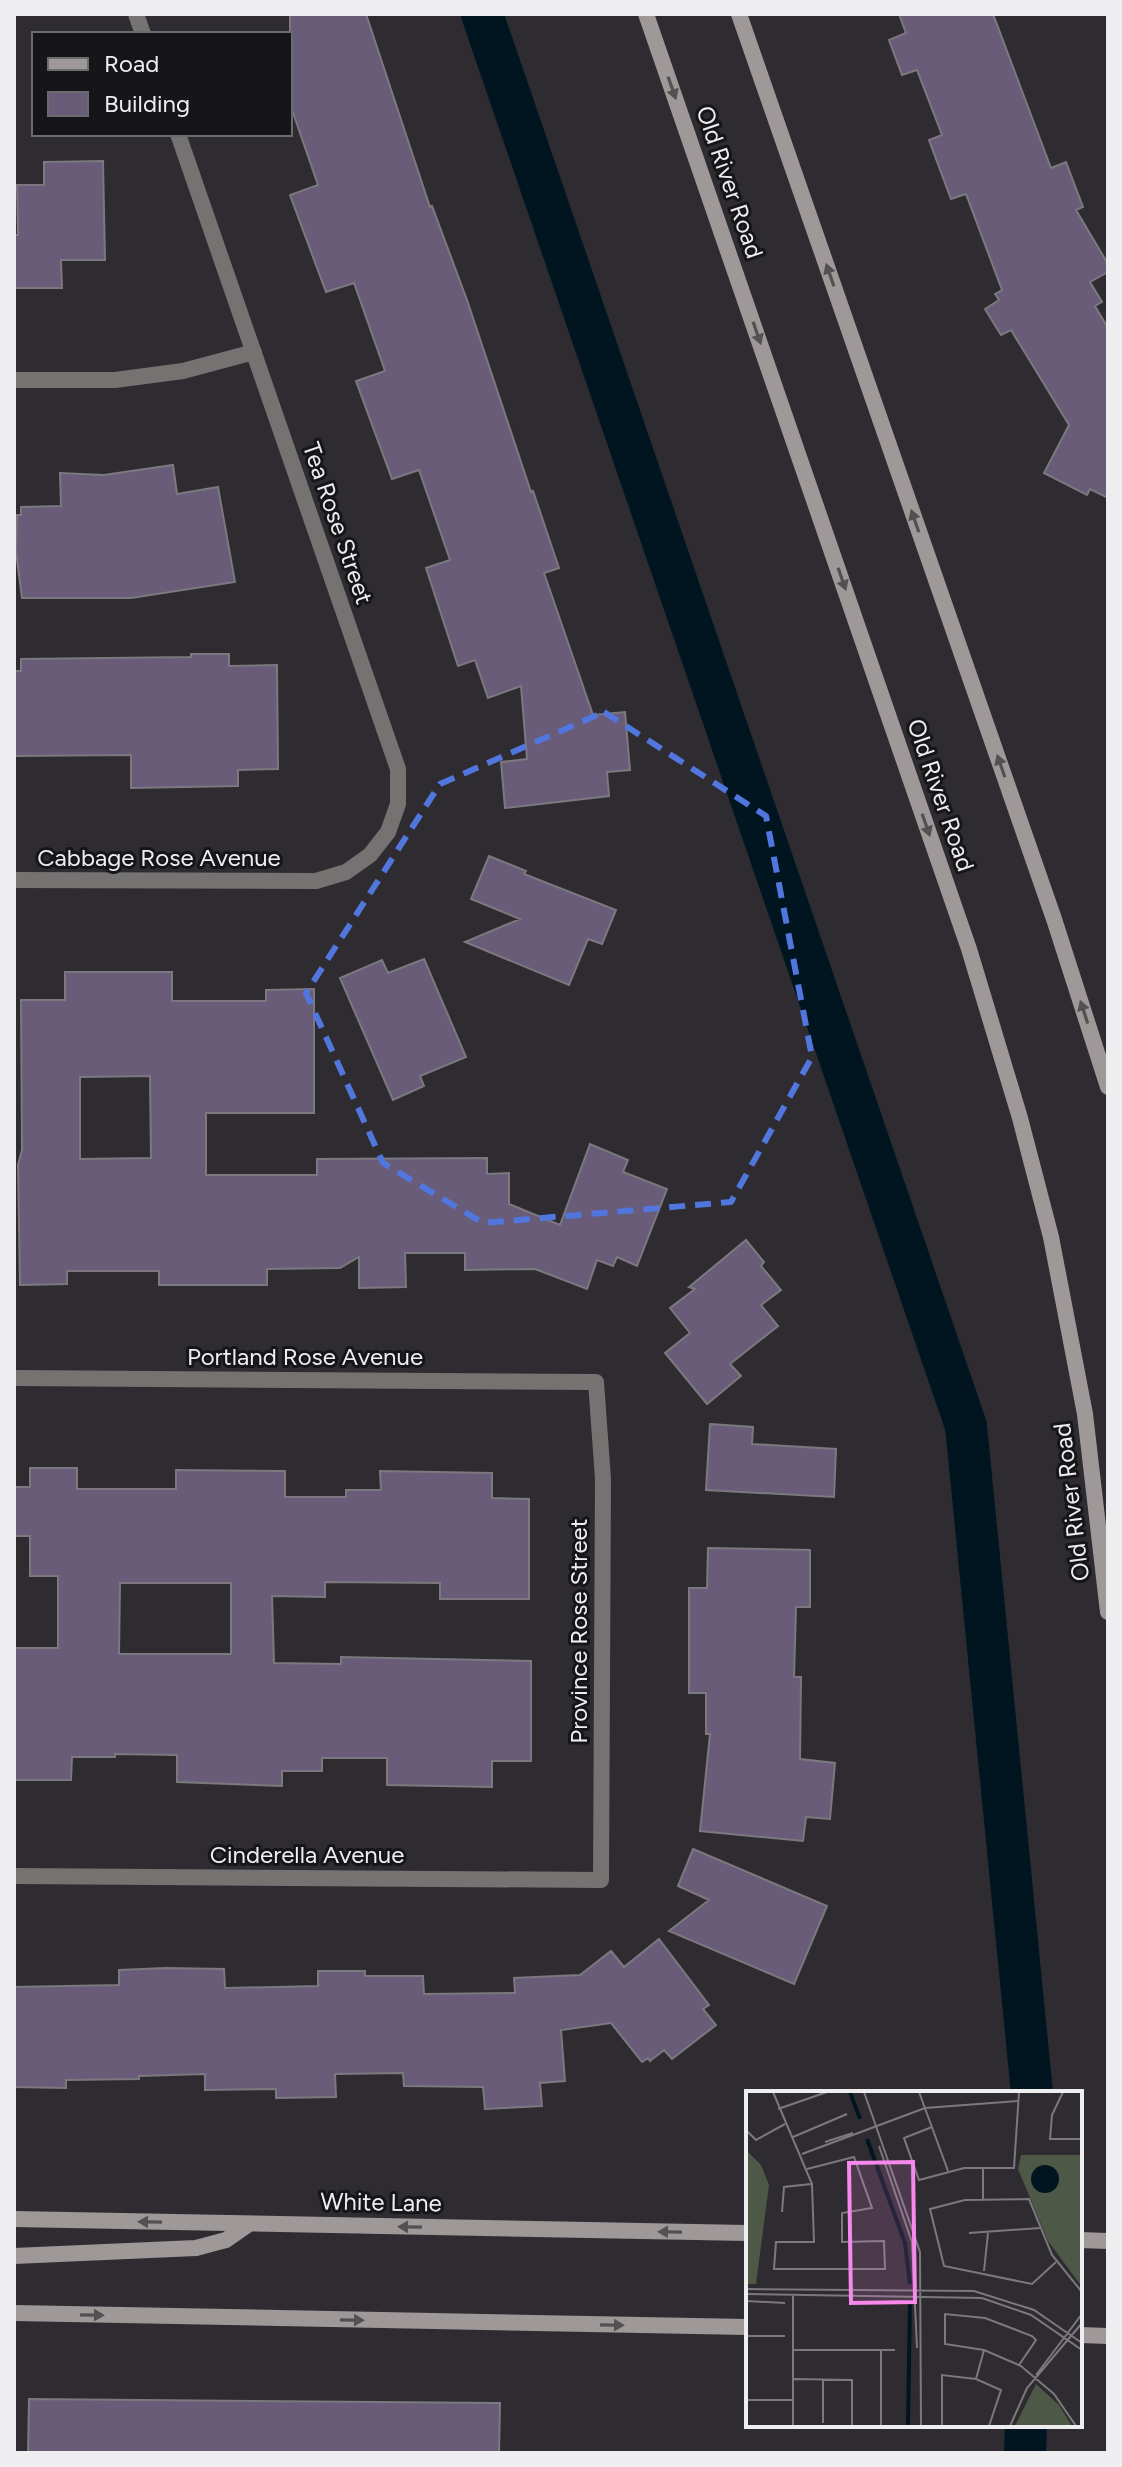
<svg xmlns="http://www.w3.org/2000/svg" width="1122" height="2467" viewBox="0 0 1122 2467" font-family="Figtree,sans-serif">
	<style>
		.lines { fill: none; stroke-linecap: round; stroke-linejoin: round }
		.canal { stroke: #001520; stroke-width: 42 }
		.building { fill: #695c78; stroke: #7b797f; stroke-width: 2; fill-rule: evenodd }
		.minor { stroke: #757272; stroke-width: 16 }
		.secondary { stroke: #9e9898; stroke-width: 16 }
		.oneway { fill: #535052 }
		.marked { fill: none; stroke: #5176de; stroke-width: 6; stroke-dasharray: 16 10; stroke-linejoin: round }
		.labels { text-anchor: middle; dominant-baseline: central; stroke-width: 6; stroke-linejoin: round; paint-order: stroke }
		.street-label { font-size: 24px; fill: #eeedf0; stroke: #161518 }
		.inset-river { fill: none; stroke: #001520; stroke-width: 4 }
		.inset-road { fill: none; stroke: #7b797d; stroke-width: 2 }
		.view { fill: #f788ec; fill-opacity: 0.15; stroke: #f788ec; stroke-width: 4 }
		.inset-edge { fill: none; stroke: #eeedf0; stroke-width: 4 }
	</style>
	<rect width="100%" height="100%" fill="#2f2c31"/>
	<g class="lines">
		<path class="canal" d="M 482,14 L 966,1426 L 1032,2093
			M 1025,2453 L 1026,2425"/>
	</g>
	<path class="building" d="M 290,14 L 366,14 L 430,207 L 432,206 L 467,300 L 531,492 L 533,491 L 559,568 L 544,573 L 593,715 L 625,712 L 630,770 L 607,772 L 609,796 L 505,808 L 501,762 L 527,759 L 521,686 L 488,698 L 475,660 L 458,666 L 426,568 L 450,560 L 419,470 L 392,479 L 356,381 L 385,371 L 354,283 L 326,292 L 290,195 L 318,185 L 290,104 Z
		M 899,14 L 993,14 L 1051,168 L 1066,162 L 1083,207 L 1076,210 L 1108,264 L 1108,272 L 1090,282 L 1102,302 L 1095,306 L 1108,328 L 1108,498 L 1090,489 L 1087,495 L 1044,473 L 1069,425 L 1011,330 L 1001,335 L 985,309 L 999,300 L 995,294 L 1002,290 L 966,194 L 951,199 L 929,140 L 942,135 L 917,70 L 902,75 L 889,40 L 906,33 Z
		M 103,161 L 105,260 L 61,260 L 62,288 L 14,288 L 14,235 L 18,235 L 17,185 L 44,185 L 44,162 Z
		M 173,465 L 177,494 L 218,487 L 235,582 L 131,598 L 22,598 L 16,552 L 17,515 L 21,515 L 21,507 L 61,506 L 60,473 L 104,475 Z
		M 191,654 L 229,654 L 229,666 L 277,665 L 278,769 L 238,770 L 238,786 L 131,788 L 131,755 L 14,756 L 14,671 L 21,671 L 21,659 L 191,657 Z
		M 489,856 L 526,871 L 524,874 L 616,910 L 602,944 L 588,939 L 569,985 L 465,942 L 520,919 L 471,899 Z
		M 424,959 L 466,1057 L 420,1076 L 424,1086 L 393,1100 L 340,978 L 382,960 L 388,973 Z
		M 65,972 L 172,972 L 172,1001 L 266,1001 L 266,990 L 314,989 L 314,1113 L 206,1113 L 206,1175 L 317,1175 L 317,1159 L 487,1158 L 487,1174 L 509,1173 L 509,1204 L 560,1225 L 590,1144 L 628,1160 L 623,1172 L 667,1189 L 637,1266 L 617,1257 L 613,1266 L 597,1260 L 587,1289 L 535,1269 L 465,1270 L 465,1253 L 405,1253 L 406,1287 L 359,1288 L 359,1257 L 340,1268 L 267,1269 L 267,1285 L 159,1285 L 159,1271 L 67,1271 L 67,1284 L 20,1285 L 18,1165 L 22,1150 L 21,1000 L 65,1000 ZM 150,1076 L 151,1158 L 80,1159 L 80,1077 Z
		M 746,1240 L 764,1262 L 761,1266 L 781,1290 L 761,1305 L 778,1326 L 730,1364 L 741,1376 L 707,1404 L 665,1353 L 690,1333 L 670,1308 L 695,1289 L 689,1287 Z
		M 710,1424 L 753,1427 L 752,1444 L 836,1449 L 834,1497 L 706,1490 Z
		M 30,1468 L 77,1468 L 77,1489 L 176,1489 L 176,1470 L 285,1471 L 285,1497 L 346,1497 L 346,1490 L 381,1490 L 380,1471 L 492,1473 L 492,1498 L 529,1499 L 529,1599 L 440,1599 L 440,1583 L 325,1582 L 325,1597 L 272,1596 L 274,1663 L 341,1664 L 341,1657 L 531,1661 L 531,1761 L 492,1761 L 492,1787 L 387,1785 L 387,1758 L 322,1758 L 322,1771 L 282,1771 L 282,1786 L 177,1782 L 177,1755 L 115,1754 L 115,1757 L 72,1757 L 71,1780 L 14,1780 L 14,1648 L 58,1648 L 58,1576 L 30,1576 L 30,1536 L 14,1536 L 14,1487 L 30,1487 ZM 120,1583 L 231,1583 L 231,1654 L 119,1654 Z
		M 708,1548 L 810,1550 L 810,1607 L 796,1607 L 794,1677 L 801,1677 L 800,1759 L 835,1763 L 830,1819 L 806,1817 L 803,1841 L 700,1831 L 710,1734 L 706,1734 L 706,1693 L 689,1693 L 689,1588 L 707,1588 Z
		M 693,1849 L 827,1906 L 794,1984 L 669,1931 L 709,1900 L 678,1886 Z
		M 659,1939 L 709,2005 L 703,2009 L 716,2025 L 672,2059 L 664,2050 L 650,2061 L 648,2058 L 642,2062 L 611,2023 L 561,2030 L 565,2081 L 540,2083 L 542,2106 L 485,2109 L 483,2087 L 404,2086 L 403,2073 L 335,2074 L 336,2097 L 276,2098 L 276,2089 L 205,2090 L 205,2074 L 139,2076 L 139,2079 L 66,2080 L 66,2088 L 14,2087 L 14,1987 L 119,1985 L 119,1970 L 166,1968 L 224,1969 L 225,1988 L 318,1986 L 318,1971 L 365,1971 L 365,1976 L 423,1976 L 424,1994 L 515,1993 L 514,1978 L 580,1975 L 611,1951 L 624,1967 Z
		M 29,2399 L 500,2403 L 499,2453 L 28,2453 Z"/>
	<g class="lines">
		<path class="minor" d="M 136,14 L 143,34
			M 14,380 L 115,380 L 183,371 L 254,352
			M 14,880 L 316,881 L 346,872 L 370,855 L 388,832 L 398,804 L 398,769 L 178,134
			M 14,1378 L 596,1382 L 603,1479 L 601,1880 L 14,1876"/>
		<path class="secondary" d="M 646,14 L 969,949 L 1020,1118 L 1051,1237 L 1085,1414 L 1108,1612
			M 739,14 L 1054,919 L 1108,1087
			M 14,2219 L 748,2233
			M 1080,2240 L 1108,2241
			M 14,2256 L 196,2248 L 226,2240 L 249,2224
			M 14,2313 L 748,2327
			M 1080,2335 L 1108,2336"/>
	</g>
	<defs><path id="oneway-solid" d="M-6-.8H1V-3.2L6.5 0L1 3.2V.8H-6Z" transform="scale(2)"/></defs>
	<g class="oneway">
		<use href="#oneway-solid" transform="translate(672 88) rotate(71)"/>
		<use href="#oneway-solid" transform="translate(830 275) rotate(-109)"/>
		<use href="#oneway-solid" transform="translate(757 333) rotate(71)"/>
		<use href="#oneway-solid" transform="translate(915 521) rotate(-109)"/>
		<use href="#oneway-solid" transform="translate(842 579) rotate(71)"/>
		<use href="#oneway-solid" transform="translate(1001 766) rotate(-109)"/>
		<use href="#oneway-solid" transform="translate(926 825) rotate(71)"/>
		<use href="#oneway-solid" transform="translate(1084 1012) rotate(-108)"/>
		<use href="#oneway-solid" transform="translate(150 2222) rotate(-179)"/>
		<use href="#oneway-solid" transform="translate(410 2227) rotate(-179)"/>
		<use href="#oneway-solid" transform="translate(670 2232) rotate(-179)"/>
		<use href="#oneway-solid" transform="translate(92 2315) rotate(1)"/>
		<use href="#oneway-solid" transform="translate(352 2320) rotate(1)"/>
		<use href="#oneway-solid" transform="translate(612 2325) rotate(1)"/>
	</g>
	<path class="marked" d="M 604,712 L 766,816 L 812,1057 L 731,1202 L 483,1223 L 383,1163 L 306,993 L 440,784 Z"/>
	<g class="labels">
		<g class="street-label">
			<text transform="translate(730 182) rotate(71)">Old River Road</text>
			<text transform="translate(338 523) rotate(71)">Tea Rose Street</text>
			<text transform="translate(941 795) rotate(71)">Old River Road</text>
			<text x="159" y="857">Cabbage Rose Avenue</text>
			<text x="305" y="1356">Portland Rose Avenue</text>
			<text transform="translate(1071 1502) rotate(-97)">Old River Road</text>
			<text transform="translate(578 1631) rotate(-90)">Province Rose Street</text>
			<text x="307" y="1854">Cinderella Avenue</text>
			<text transform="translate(381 2202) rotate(1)">White Lane</text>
		</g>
	</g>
	<g transform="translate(746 2091)">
		<rect width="336" height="336" fill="#2f2c31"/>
		<path d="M 0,59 L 15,74 L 23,94 L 10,193 L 0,193 Z" fill="#4d5847"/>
		<path d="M 275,64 L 336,64 L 336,196 L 302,150 L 272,78 ZM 290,293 L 313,314 L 326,335 L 269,335 Z" fill="#4d5847"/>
		<path d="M285 88a14 14 0 1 1 28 0a14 14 0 1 1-28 0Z" fill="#001520"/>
		<path class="inset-river" d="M 104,1 L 114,28M 121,48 L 159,152 L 164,193M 162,335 L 164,209"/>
		<path class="inset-road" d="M 27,1 L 66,93 L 68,151 L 30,151 L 28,178 L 139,178 L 138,150 L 96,151 L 96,122 L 126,117 L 108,66 L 61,78M 118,1 L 174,161 L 175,335M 173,1 L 202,80M 317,1 L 306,24 L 304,48 L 336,48M 32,18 L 81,1M 186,36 L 158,47 L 173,89 L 218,77 L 268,77 L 273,1M 0,39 L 10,49 L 39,33M 47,46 L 101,23M 79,51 L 107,42M 133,55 L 166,151 L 171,257M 56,63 L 179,17 L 273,10M 237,108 L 237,77M 36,121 L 38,96 L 65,93M 223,142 L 294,137M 310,171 L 286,193 L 198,175 L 184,118 L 219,109 L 283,108 L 306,164 L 336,201M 238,180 L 242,142M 0,198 L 228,200 L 288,219 L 336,252M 0,203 L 236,207 L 285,224 L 336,259M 47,203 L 47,335M 0,210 L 39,212M 0,245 L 39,245M 48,259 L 149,259M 273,274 L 290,249 L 286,245 L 239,227 L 199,223 L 199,253 L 238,259 L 275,275 L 308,303 L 330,335M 290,284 L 336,223M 48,288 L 106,289 L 106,335M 230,288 L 238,259M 0,309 L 48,309M 77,332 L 77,289M 135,335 L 135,259M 196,335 L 196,284 L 230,288 L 255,299 L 243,335M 264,335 L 281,297 L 336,232"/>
		<path class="view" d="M 167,71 L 169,211 L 105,212 L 103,72 Z"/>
		<rect width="336" height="336" class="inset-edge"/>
	</g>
	<rect width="1122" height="2467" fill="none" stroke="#eeedf0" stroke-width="32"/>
	<rect x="32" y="32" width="260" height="104" fill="#161518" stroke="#6c6b6e" stroke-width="2"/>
	<rect x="48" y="58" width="40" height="12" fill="#9e9898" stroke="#6c6b6e" stroke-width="2"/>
	<text x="104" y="72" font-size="24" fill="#eeedf0">Road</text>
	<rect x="48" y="92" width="40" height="24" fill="#695c78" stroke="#6c6b6e" stroke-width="2"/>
	<text x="104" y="112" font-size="24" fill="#eeedf0">Building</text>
</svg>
